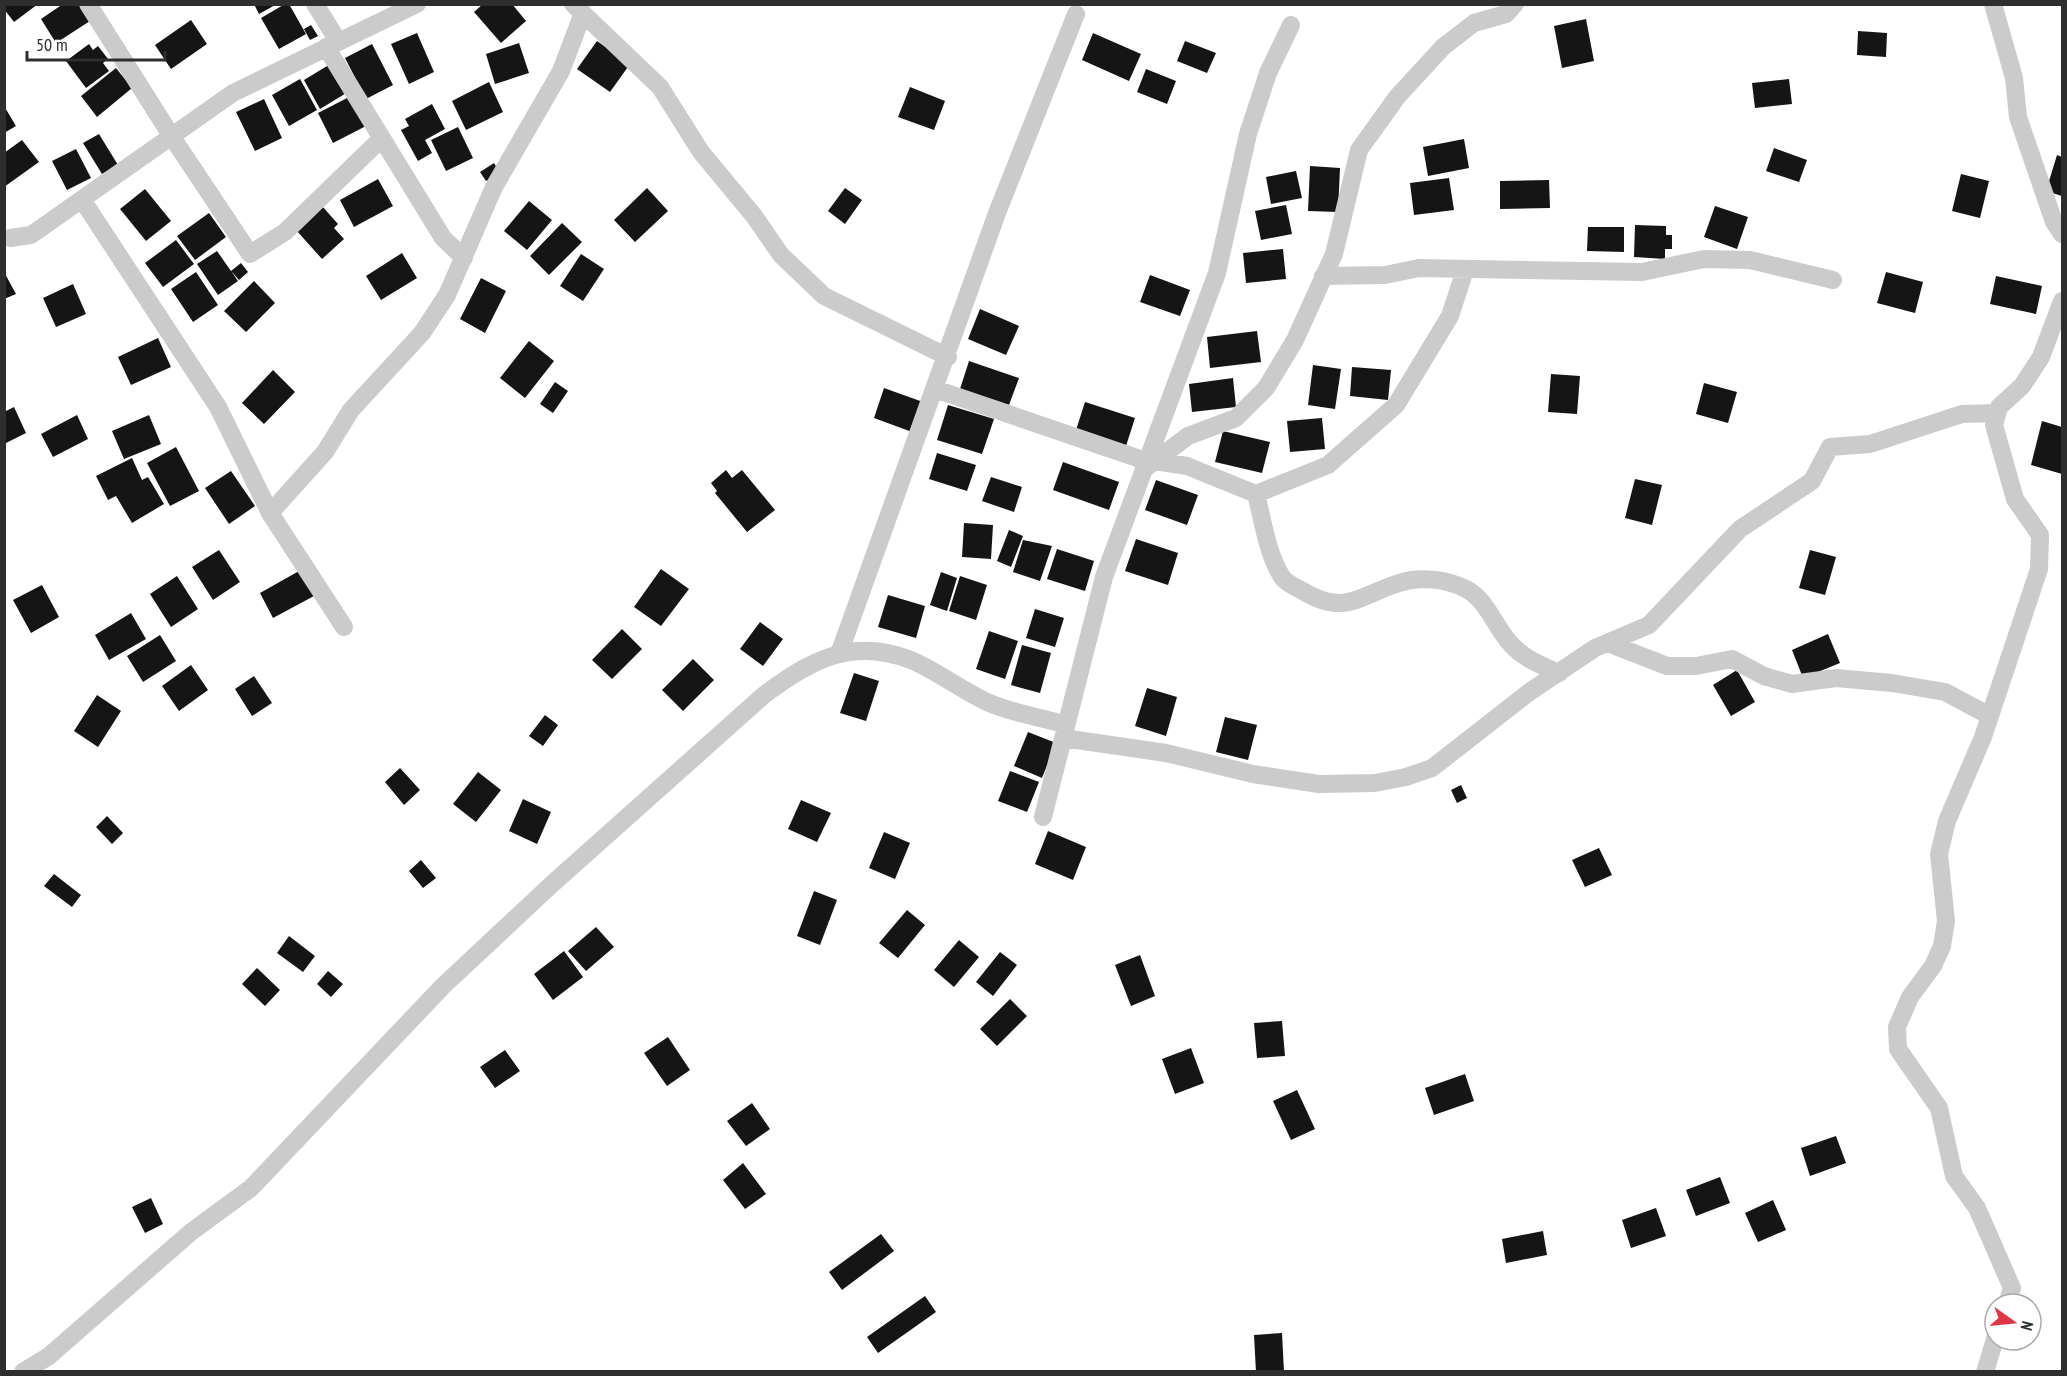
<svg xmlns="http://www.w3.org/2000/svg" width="2067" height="1376" viewBox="0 0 2067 1376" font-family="'PT Sans Narrow',sans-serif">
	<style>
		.building { fill: #151515 }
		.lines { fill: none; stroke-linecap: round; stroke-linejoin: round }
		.minor { stroke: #cbcbcb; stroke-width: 18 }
	</style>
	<rect width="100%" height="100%" fill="#fff"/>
	<path class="building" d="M 4,4 L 38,4 L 14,22 L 4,9 Z
		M 63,4 L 79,4 L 90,21 L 56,43 L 41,19 Z
		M 254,4 L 277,4 L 259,14 Z
		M 285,4 L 289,4 L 306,34 L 279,49 L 261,18 Z
		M 483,4 L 512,4 L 526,21 L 501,43 L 474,12 Z
		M 1586,19 L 1594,61 L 1562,68 L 1554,26 Z
		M 191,20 L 207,44 L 171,69 L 155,45 Z
		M 311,25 L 318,36 L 310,40 L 304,29 Z
		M 1858,31 L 1887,33 L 1886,57 L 1857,55 Z
		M 417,33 L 434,72 L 409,84 L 391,44 Z
		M 1093,33 L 1141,54 L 1129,81 L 1082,60 Z
		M 597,41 L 630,64 L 610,92 L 577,69 Z
		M 1185,41 L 1216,53 L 1207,73 L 1177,61 Z
		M 519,43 L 529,73 L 495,84 L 486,54 Z
		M 89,44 L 93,50 L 98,46 L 108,59 L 103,63 L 109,71 L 86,88 L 66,61 Z
		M 372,44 L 393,85 L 366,99 L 345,58 Z
		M 332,63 L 348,92 L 320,109 L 304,80 Z
		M 116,68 L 132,88 L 97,117 L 81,96 Z
		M 1146,69 L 1176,81 L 1167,104 L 1137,92 Z
		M 300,79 L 317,110 L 289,126 L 272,95 Z
		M 1789,79 L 1792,104 L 1755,108 L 1752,83 Z
		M 489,82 L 503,112 L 466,130 L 452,101 Z
		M 910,87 L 945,101 L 934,130 L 898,117 Z
		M 351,96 L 366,126 L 333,143 L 318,113 Z
		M 264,99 L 282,138 L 255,151 L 236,112 Z
		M 432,104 L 445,129 L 425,140 L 432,153 L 418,161 L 401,130 L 409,126 L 405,119 Z
		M 4,106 L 16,126 L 4,133 Z
		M 458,127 L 473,158 L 446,171 L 431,140 Z
		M 99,134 L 118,165 L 102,174 L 83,143 Z
		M 1464,139 L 1469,168 L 1428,176 L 1423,147 Z
		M 22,140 L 39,162 L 4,187 L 4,153 Z
		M 1774,148 L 1807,160 L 1799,182 L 1766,171 Z
		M 76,149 L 91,178 L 67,190 L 52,161 Z
		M 2057,155 L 2062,157 L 2062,196 L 2046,191 Z
		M 494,163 L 500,173 L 486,181 L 480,172 Z
		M 1310,166 L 1340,168 L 1338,212 L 1308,211 Z
		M 1296,171 L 1302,198 L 1271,204 L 1266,177 Z
		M 1961,174 L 1989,181 L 1980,218 L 1952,211 Z
		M 1449,178 L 1454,210 L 1414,215 L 1410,183 Z
		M 378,179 L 393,206 L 354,227 L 340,200 Z
		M 1549,180 L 1550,208 L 1500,209 L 1500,181 Z
		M 647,188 L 668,211 L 635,242 L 614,220 Z
		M 845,188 L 862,200 L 845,224 L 828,211 Z
		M 145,189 L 171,221 L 146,241 L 120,209 Z
		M 529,201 L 552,220 L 527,250 L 504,231 Z
		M 1286,205 L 1292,234 L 1261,240 L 1255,211 Z
		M 322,206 L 338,224 L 334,228 L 344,239 L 322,259 L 296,230 Z
		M 1715,206 L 1748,217 L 1737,249 L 1704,237 Z
		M 209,213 L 226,237 L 195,260 L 177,236 Z
		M 562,223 L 582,242 L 549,275 L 530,256 Z
		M 1635,225 L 1666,226 L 1666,235 L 1672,235 L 1672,249 L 1665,249 L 1665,259 L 1634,257 Z
		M 1588,227 L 1624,227 L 1624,252 L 1587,251 Z
		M 176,240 L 194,264 L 163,287 L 145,263 Z
		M 1283,249 L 1286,279 L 1246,283 L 1243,253 Z
		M 217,251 L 238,281 L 218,295 L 197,264 Z
		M 402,253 L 417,278 L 381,300 L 366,276 Z
		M 581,254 L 604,269 L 583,301 L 560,286 Z
		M 241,263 L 248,272 L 239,280 L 231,271 Z
		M 4,272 L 16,294 L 4,299 Z
		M 196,272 L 218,305 L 193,322 L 171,289 Z
		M 1886,272 L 1923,282 L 1915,313 L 1877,303 Z
		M 1150,275 L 1190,290 L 1180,316 L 1140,302 Z
		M 1996,276 L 2042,286 L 2036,314 L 1990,304 Z
		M 481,278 L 506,291 L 485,333 L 460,319 Z
		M 254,281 L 275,303 L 246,332 L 224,311 Z
		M 73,284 L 86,314 L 56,327 L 43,298 Z
		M 980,309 L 1019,326 L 1006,355 L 968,339 Z
		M 1257,331 L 1261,362 L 1210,368 L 1207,337 Z
		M 158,338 L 171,367 L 131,385 L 118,357 Z
		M 529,341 L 554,361 L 525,398 L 500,378 Z
		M 969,361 L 1019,378 L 1009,405 L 960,389 Z
		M 1313,365 L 1341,369 L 1335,409 L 1308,405 Z
		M 1352,367 L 1391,370 L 1388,400 L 1350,396 Z
		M 273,370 L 295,392 L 264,424 L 242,403 Z
		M 1551,374 L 1580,376 L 1577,414 L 1548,412 Z
		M 1233,378 L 1236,407 L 1192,412 L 1189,384 Z
		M 555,382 L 568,391 L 553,413 L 540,404 Z
		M 1704,383 L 1737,392 L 1728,423 L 1696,414 Z
		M 884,388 L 923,402 L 912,432 L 874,418 Z
		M 1085,402 L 1135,418 L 1126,446 L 1076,430 Z
		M 948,405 L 994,419 L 982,454 L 937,440 Z
		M 14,407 L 26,433 L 4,444 L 4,412 Z
		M 77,415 L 88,439 L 53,457 L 41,434 Z
		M 149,415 L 161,444 L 124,459 L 112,431 Z
		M 1322,418 L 1325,449 L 1290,452 L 1287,421 Z
		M 2042,421 L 2062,427 L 2062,474 L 2031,465 Z
		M 1223,431 L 1270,442 L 1262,473 L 1215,462 Z
		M 176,447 L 199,491 L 170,506 L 147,463 Z
		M 937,453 L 976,465 L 967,491 L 929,479 Z
		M 132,458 L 142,480 L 148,477 L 164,504 L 132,523 L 116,496 L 108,500 L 96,476 Z
		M 1063,462 L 1119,482 L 1109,510 L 1053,490 Z
		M 726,470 L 732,478 L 742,470 L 775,510 L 747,532 L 715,493 L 717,491 L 711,483 Z
		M 231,471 L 255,506 L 229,524 L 205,488 Z
		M 991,477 L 1022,487 L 1014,512 L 982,501 Z
		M 1635,479 L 1662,485 L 1652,525 L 1625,518 Z
		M 1156,480 L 1198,495 L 1187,525 L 1145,510 Z
		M 964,523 L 993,525 L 991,559 L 962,557 Z
		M 1009,530 L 1023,536 L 1011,567 L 997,561 Z
		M 1136,539 L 1178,553 L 1168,585 L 1125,571 Z
		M 1023,540 L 1052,546 L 1040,581 L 1013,572 Z
		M 1057,549 L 1094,561 L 1085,591 L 1047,579 Z
		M 219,550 L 240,582 L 213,600 L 192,567 Z
		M 1810,550 L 1836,557 L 1825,595 L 1799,588 Z
		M 661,569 L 689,589 L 661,626 L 634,607 Z
		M 299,571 L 314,596 L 273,618 L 260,593 Z
		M 941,572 L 957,578 L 947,611 L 930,605 Z
		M 177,576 L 198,609 L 171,627 L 150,594 Z
		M 960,576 L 987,585 L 976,620 L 949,611 Z
		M 42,585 L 59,617 L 31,633 L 13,600 Z
		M 888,595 L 925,606 L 916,638 L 878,627 Z
		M 1035,609 L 1064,618 L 1055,647 L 1026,638 Z
		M 131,613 L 146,639 L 109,660 L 95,635 Z
		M 760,622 L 783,639 L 763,666 L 740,649 Z
		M 622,629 L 642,649 L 612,679 L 592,660 Z
		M 989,631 L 1018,641 L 1005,679 L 976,669 Z
		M 1828,634 L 1840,663 L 1803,678 L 1792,650 Z
		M 160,635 L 176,661 L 143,682 L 127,656 Z
		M 1022,645 L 1051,653 L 1040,693 L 1011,685 Z
		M 693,659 L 714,680 L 683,711 L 662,690 Z
		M 191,665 L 208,690 L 179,711 L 162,686 Z
		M 1737,670 L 1755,702 L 1731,716 L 1713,685 Z
		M 854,673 L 879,681 L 866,721 L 840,713 Z
		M 254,676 L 272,703 L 252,716 L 235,689 Z
		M 1147,688 L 1177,697 L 1166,736 L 1135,726 Z
		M 97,695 L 121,711 L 98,747 L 74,731 Z
		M 545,715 L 558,725 L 543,746 L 529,736 Z
		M 1225,717 L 1257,725 L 1248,760 L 1216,752 Z
		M 1028,732 L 1056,743 L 1042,778 L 1014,766 Z
		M 400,768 L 420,790 L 404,805 L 385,782 Z
		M 1010,771 L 1039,782 L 1027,812 L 998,801 Z
		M 478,772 L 501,790 L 476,822 L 453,804 Z
		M 1461,785 L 1467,798 L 1457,803 L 1451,790 Z
		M 523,799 L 551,812 L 537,844 L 509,831 Z
		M 801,800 L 831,813 L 817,842 L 788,829 Z
		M 107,816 L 123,833 L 112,844 L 96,827 Z
		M 1048,831 L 1086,847 L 1073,880 L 1035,864 Z
		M 884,832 L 910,843 L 895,879 L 869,868 Z
		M 1599,848 L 1612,875 L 1585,887 L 1572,860 Z
		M 421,860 L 436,878 L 423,888 L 409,871 Z
		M 54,874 L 81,895 L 72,907 L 44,886 Z
		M 814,891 L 837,900 L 820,945 L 797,936 Z
		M 907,910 L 925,925 L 898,958 L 879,943 Z
		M 596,927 L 614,947 L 586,971 L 568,951 Z
		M 289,936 L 315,956 L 303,972 L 277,953 Z
		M 959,940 L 979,957 L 954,987 L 934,970 Z
		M 564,951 L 583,977 L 553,1000 L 534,974 Z
		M 1000,952 L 1017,965 L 993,996 L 976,982 Z
		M 1140,955 L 1155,996 L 1131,1006 L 1115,965 Z
		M 257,968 L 280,990 L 265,1006 L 242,984 Z
		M 328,971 L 343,984 L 331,997 L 317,984 Z
		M 1010,999 L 1027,1016 L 997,1046 L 980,1029 Z
		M 1282,1021 L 1285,1056 L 1257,1058 L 1254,1023 Z
		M 668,1037 L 690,1070 L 667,1086 L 644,1053 Z
		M 1191,1048 L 1204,1083 L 1175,1094 L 1162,1059 Z
		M 505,1050 L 520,1071 L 495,1088 L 480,1067 Z
		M 1465,1074 L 1474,1101 L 1434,1115 L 1425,1088 Z
		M 1297,1090 L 1315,1129 L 1291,1140 L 1273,1101 Z
		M 752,1103 L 770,1129 L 746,1146 L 727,1121 Z
		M 1836,1136 L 1846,1163 L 1810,1176 L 1801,1148 Z
		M 743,1163 L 766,1194 L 745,1209 L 723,1180 Z
		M 1720,1177 L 1730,1203 L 1696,1216 L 1686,1190 Z
		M 151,1198 L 163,1224 L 145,1233 L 132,1207 Z
		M 1773,1200 L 1786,1230 L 1758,1242 L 1745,1213 Z
		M 1656,1208 L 1666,1236 L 1631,1248 L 1622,1220 Z
		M 1543,1231 L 1547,1255 L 1506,1263 L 1502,1239 Z
		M 881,1234 L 894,1251 L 842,1290 L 829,1272 Z
		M 925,1296 L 936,1312 L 878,1353 L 867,1337 Z
		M 1282,1333 L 1284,1372 L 1256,1372 L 1254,1335 Z"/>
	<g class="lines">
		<path class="minor" d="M 88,4 L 172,137 L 250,254 L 285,232 L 382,138
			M 315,4 L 338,41
			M 573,4 L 660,87 L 701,152 L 754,216 L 781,255 L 824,296 L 948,357
			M 1993,4 L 2014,78 L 2018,117 L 2054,222 L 2062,234
			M 326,47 L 443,238 L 464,258
			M 83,201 L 218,407 L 270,513 L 344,627
			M 10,238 L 31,235 L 233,93 L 417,4
			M 1323,276 L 1385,275 L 1419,268 L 1642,272 L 1704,259 L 1750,260 L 1833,280
			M 935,389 L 1146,461
			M 1155,461 L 1187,466 L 1256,494 C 1263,521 1267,553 1282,577 C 1286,583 1295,587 1301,590 C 1345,617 1358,596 1399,583 C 1419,576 1447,579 1466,589 C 1486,599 1495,626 1509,642 C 1522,658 1541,665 1559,673
			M 1144,469 L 1188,436 L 1236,418 L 1266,388 L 1295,340 L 1334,254 L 1359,150 L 1397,97 L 1443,47 L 1474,23 L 1506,14 L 1515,4
			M 1256,494 L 1328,465 L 1396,405 L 1450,316 L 1465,270
			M 270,513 L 325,452 L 351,410 L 422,333 L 447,295 L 494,187 L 561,71 L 583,13
			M 1608,643 L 1667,666 L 1696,666 L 1732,659 L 1764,676 L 1792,684 L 1836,678 L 1892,683 L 1945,692 L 1990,716
			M 839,654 L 997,213 L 1076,14
			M 1063,738 L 1166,753 L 1253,774 L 1319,784 L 1375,783 L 1406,777 L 1432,768 L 1528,693 L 1595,648 L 1649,625 L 1740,529 L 1812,481 L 1830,447 L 1870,444 L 1962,414 L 1997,413
			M 1043,817 L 1104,577 L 1217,273 L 1248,134 L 1268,73 L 1291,25
			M 2007,1304 L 2012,1288 L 1977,1208 L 1954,1176 L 1939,1108 L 1898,1049 L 1897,1027 L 1910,997 L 1933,966 L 1942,946 L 1946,921 L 1939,854 L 1947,821 L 1983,737 L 2039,569 L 2040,535 L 2015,499 L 1994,425 L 1999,407 L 2022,386 L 2041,357 L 2062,301
			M 23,1372 L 49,1356 L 191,1232 L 251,1188 L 443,986 L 551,885 L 764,695 C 811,660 852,637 911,660 C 937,671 961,690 987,702 C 1011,713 1041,717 1066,725
			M 1985,1372 L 1995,1339"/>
	</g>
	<rect width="2067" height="1376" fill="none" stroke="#2e2e2e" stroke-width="12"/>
	<g transform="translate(2013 1322) rotate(105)"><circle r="28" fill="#ffffff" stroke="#ababab" stroke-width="1.5"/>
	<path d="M0-4.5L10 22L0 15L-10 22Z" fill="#e03544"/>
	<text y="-9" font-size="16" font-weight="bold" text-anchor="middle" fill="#2e2e2e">N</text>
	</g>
	<path d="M27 51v9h138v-9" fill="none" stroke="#2e2e2e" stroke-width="3"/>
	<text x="36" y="51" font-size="18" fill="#2e2e2e" stroke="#ffffff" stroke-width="4.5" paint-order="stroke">50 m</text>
</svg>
